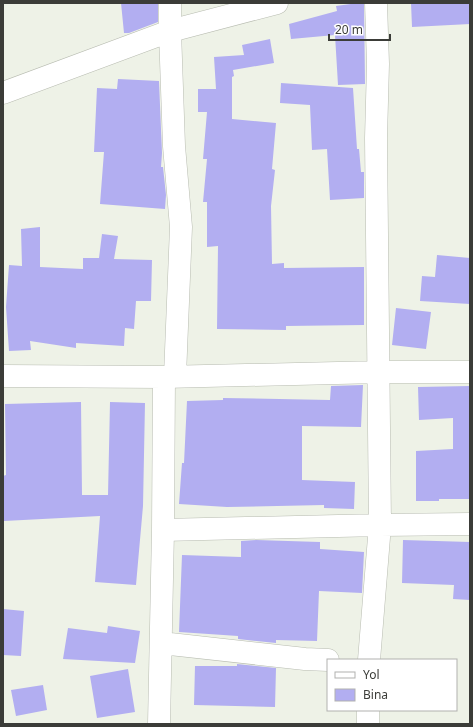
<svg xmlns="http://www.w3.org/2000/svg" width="473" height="727" viewBox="0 0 473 727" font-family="'Noto Sans',sans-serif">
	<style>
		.building { fill: #b2aef1 }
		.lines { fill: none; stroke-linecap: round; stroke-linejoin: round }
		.street-casing { stroke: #b8bcb1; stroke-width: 23 }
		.street { stroke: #fff; stroke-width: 22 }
	</style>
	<rect width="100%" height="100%" fill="#eef2e7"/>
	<path class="building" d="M 121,3 L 158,3 L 158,22 L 129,33 L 124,33 Z
		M 358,3 L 364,3 L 365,84 L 338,85 L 335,35 L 291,39 L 289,24 L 337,11 L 336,6 Z
		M 411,3 L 470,3 L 470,24 L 412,27 Z
		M 270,39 L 274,63 L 233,70 L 234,76 L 232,77 L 232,119 L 276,123 L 272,169 L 275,170 L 271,206 L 272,264 L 284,263 L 284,268 L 364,267 L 364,325 L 286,326 L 286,330 L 217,329 L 218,246 L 207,247 L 207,202 L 203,202 L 207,159 L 203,159 L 207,112 L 198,112 L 198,89 L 216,89 L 214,57 L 244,55 L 242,45 Z
		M 118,79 L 159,81 L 162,153 L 161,167 L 163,167 L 166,195 L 165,209 L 100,204 L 104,152 L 94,152 L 97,88 L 117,89 Z
		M 281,83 L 353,88 L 357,149 L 359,149 L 361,172 L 364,172 L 364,198 L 330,200 L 327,149 L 312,150 L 310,105 L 280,103 Z
		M 40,227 L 40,267 L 83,269 L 83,258 L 99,258 L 102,234 L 118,236 L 114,259 L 152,260 L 151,301 L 136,301 L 134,329 L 125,328 L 124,346 L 76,343 L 76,348 L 30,341 L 31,350 L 9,351 L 6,307 L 9,265 L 22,266 L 21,229 Z
		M 437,255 L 470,258 L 470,304 L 420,301 L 422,276 L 435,277 Z
		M 396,308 L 431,312 L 426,349 L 392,345 Z
		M 363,385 L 361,427 L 302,426 L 302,480 L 355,482 L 354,509 L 324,508 L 324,505 L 227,507 L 179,504 L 182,463 L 184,463 L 187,401 L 223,400 L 223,398 L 330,400 L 331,386 Z
		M 470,386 L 470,499 L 439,499 L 439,501 L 416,501 L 416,451 L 453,449 L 453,418 L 419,420 L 418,387 Z
		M 81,402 L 82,495 L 108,495 L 110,402 L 145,403 L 143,506 L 136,585 L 95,582 L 100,516 L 4,521 L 3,476 L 6,475 L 5,404 Z
		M 256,540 L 320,542 L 320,549 L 364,552 L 362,593 L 319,591 L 317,641 L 276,640 L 276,643 L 238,639 L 238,636 L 179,632 L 182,555 L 241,557 L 241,541 Z
		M 403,540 L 470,542 L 470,600 L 453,599 L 454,585 L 402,583 Z
		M 3,609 L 24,611 L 21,656 L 3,655 Z
		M 108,626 L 140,631 L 135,663 L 63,659 L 68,628 L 107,633 Z
		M 237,664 L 276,668 L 275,707 L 194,705 L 195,666 L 237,666 Z
		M 128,669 L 135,712 L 97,718 L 90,676 Z
		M 43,685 L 47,710 L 16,716 L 11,690 Z"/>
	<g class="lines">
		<g class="street-casing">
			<path id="street" d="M 170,3 L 170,31 L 174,146 L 181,227 L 175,376
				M 3,93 L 170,31 L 277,3
				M 3,376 L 164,377 L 379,372 L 470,372
				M 163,530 L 380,525 L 470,524
				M 161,643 L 305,659 L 328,660
				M 369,660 L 380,525 L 376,138 L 378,64 L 376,3
				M 159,724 L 163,530 L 164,377
				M 368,724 L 368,710"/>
		</g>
		<use href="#street" class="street"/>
	</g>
	<rect width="473" height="727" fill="none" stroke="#3b3c38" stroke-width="8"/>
	<rect x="327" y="659" width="130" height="52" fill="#ffffff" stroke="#b1b1af"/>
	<rect x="335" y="672" width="20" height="6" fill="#ffffff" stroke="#b1b1af"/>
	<text x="363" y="679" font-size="12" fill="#3b3c38">Yol</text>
	<rect x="335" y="689" width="20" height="12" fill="#b2aef1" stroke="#b1b1af"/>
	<text x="363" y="699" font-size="12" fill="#3b3c38">Bina</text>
	<path d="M329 34v6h61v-6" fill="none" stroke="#3b3c38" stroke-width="2"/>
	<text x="335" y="34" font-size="12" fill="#3b3c38" stroke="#ffffff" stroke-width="3" paint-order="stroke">20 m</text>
</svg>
